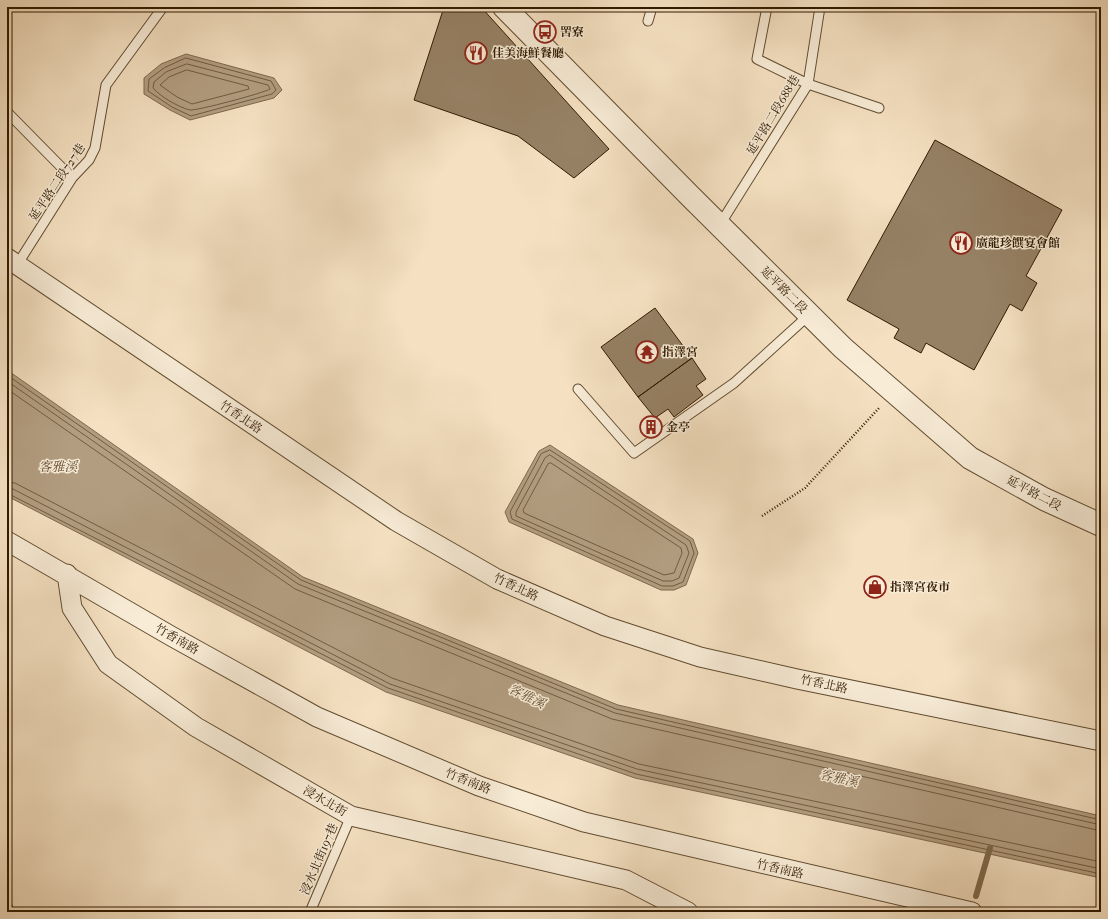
<svg xmlns="http://www.w3.org/2000/svg" width="1108" height="919" viewBox="0 0 1108 919" font-family="'IM FELL French Canon','Noto Serif TC',serif">
	<style>
		.water { fill: #b29d80; stroke: #7e694d }
		.lines { fill: none; stroke-linecap: round; stroke-linejoin: round }
		.shore { stroke: #715c40; stroke-width: 1 }
		.stream { stroke: #7e694d; stroke-width: 6 }
		.building { fill: #968165; stroke: #301a00 }
		.service-casing { stroke: #614c30; stroke-width: 11 }
		.minor-casing { stroke: #614c30; stroke-width: 21 }
		.tertiary-casing { stroke: #614c30; stroke-width: 24 }
		.path { stroke: #301a00; stroke-width: 2.5; stroke-dasharray: 1 2; stroke-linecap: butt }
		.service { stroke: #f8ecd7; stroke-width: 9 }
		.minor { stroke: #f8ecd7; stroke-width: 19 }
		.tertiary { stroke: #f8ecd7; stroke-width: 22 }
		.labels { text-anchor: middle; dominant-baseline: central; stroke-width: 3; stroke-linejoin: round; paint-order: stroke }
		.poi-label { font-size: 12px; font-weight: bold; fill: #301a00; stroke: #f8ecd7; text-anchor: start }
		.street-label { font-size: 12px; fill: #301a00; stroke: #f8ecd7 }
		.water-label { font-size: 13px; font-style: italic; fill: #644e33; stroke: #f8ecd7 }
	</style>
	<rect width="100%" height="100%" fill="#f5e1c2"/>
	<filter id="stains"><feTurbulence type="fractalNoise" baseFrequency=".005" numOctaves="4"/><feColorMatrix values="0 0 0 0 .2 0 0 0 0 .09 0 0 0 0 .02 0 0 0 .5 -.17"/></filter>
	<radialGradient id="worn" r=".72"><stop offset=".6" stop-color="#630" stop-opacity="0"/><stop offset="1" stop-color="#630" stop-opacity=".3"/></radialGradient>
	<path class="water" d="M 186,54 L 274,78 L 282,90 L 274,98 L 190,120 L 170,110 L 144,94 L 144,78 L 161,64 Z
		M 7,370 L 303,577 L 618,705 L 1101,816 L 1101,878 L 635,778 L 386,692 L 7,496 Z
		M 550,445 L 693,539 L 698,553 L 686,585 L 674,590 L 661,590 L 509,522 L 505,512 L 539,451 Z"/>
	<g class="lines">
		<path class="shore" d="M 186,58 L 271,81 L 276,90 L 272,94 L 191,116 L 172,107 L 148,91 L 149,79 L 164,68 Z
			M 187,64 L 268,85 L 270,89 C 264,93 196,111 190,110 C 178,107 161,97 153,88 L 154,82 L 166,72 Z
			M 187,70 L 248,86 L 249,89 L 192,104 L 177,97 L 160,85 L 169,77 Z
			M 7,375 L 301,580 L 616,709 L 1101,820
			M 7,381 L 298,584 L 615,713 L 1101,825
			M 7,389 L 295,589 L 612,719 L 1101,831
			M 550,450 L 690,541 L 694,553 L 683,582 L 673,586 L 662,586 L 512,519 L 510,512 L 541,454 Z
			M 550,455 L 686,545 L 689,553 L 679,578 L 672,581 L 663,581 L 516,516 L 516,512 L 545,458 Z
			M 551,463 L 681,548 L 682,553 L 674,573 L 664,575 L 524,513 L 523,510 L 548,464 Z
			M 7,482 L 15,483 L 392,678 L 639,764 L 1101,862
			M 7,488 L 13,489 L 390,684 L 637,769 L 1101,869
			M 7,493 L 388,688 L 636,774 L 1101,874"/>
		<path class="stream" d="M 976,896 L 990,848"/>
	</g>
	<path class="building" d="M 444,7 L 481,7 L 609,149 L 574,178 L 518,136 L 414,100 Z
		M 935,140 L 1062,210 L 1026,276 L 1037,283 L 1022,311 L 1010,304 L 974,370 L 926,343 L 921,353 L 894,338 L 899,329 L 847,300 Z
		M 655,308 L 692,358 L 638,397 L 601,347 Z
		M 692,358 L 706,379 L 696,386 L 703,395 L 674,417 L 668,409 L 655,418 L 638,397 Z
		M645.5 426a5.5 5.5 0 1 1 11 0a5.5 5.5 0 1 1-11 0Z"/>
	<g class="lines">
		<g class="service-casing">
			<path id="service" d="M 767,7 L 757,59 L 808,84 L 879,108
				M 648,21 L 652,7
				M 7,112 L 72,178
				M 719,226 L 808,84 L 820,7
				M 17,265 L 72,178 L 89,160 L 95,148 L 106,85 L 163,7
				M 578,389 L 634,453 L 734,383 L 809,315
				M 7,906 L 9,912
				M 310,912 L 351,816"/>
		</g>
		<g class="minor-casing">
			<path id="minor" d="M 7,258 L 396,521 L 497,579 L 605,626 L 700,657 L 797,679 L 1101,741
				M 7,541 L 171,636 L 317,717 L 479,786 L 584,822 L 972,912
				M 67,574 L 72,608 L 108,664 L 196,727 L 351,816 L 626,880 L 688,912"/>
		</g>
		<g class="tertiary-casing">
			<path id="tertiary" d="M 504,7 L 691,197 L 843,348 L 970,458 L 1044,499 L 1101,525"/>
		</g>
		<path class="path" d="M 762,516 L 805,488 L 880,407"/>
		<use href="#service" class="service"/>
		<use href="#minor" class="minor"/>
		<use href="#tertiary" class="tertiary"/>
	</g>
	<defs>
		<g id="bus-ring" transform="scale(1.15)"><circle r="9.5" fill="#f8ecd7" stroke="#8f2418" stroke-width="1.5"/><path d="M-5-6H5V4H4V6H2V4H-2V6H-4V4H-5ZM-3.5-4V0h7V-4ZM-3.5 1.2v1.5H-2V1.2ZM2 1.2v1.5H3.5V1.2Z" fill="#8f2418"/></g>
		<g id="restaurant-ring" transform="scale(1.15)"><circle r="9.5" fill="#f8ecd7" stroke="#8f2418" stroke-width="1.5"/><path d="M-5-6h1v4h1v-4h1v4h1v-4h1v5L-1.5 .5V6h-2V.5L-5-1ZM5-6V6H3V1.5H1.5Q1.5-4 5-6Z" fill="#8f2418"/></g>
		<g id="temple-ring" transform="scale(1.15)"><circle r="9.5" fill="#f8ecd7" stroke="#8f2418" stroke-width="1.5"/><path d="M0-6L5-2H3V0L6.5 2.5H4V6H1.5V3h-3V6H-4V2.5H-6.5L-3 0V-2H-5Z" fill="#8f2418"/></g>
		<g id="building-ring" transform="scale(1.15)"><circle r="9.5" fill="#f8ecd7" stroke="#8f2418" stroke-width="1.5"/><path d="M-4-6H4V6H1V3H-1V6H-4ZM-2.5-4.3h1.7v1.8h-1.7ZM.8-4.3h1.7v1.8H.8ZM-2.5-1h1.7V.8h-1.7ZM.8-1h1.7V.8H.8Z" fill="#8f2418"/></g>
		<g id="shop-ring" transform="scale(1.15)"><circle r="9.5" fill="#f8ecd7" stroke="#8f2418" stroke-width="1.5"/><path d="M-5-2.5h2.3a2.7 3.5 0 0 1 5.4 0H5L5.5 6h-11ZM-1.5-2.5h3a1.5 2.3 0 0 0-3 0Z" fill="#8f2418"/></g>
	</defs>
	<g fill-rule="evenodd">
		<use href="#bus-ring" x="545" y="32"/>
		<use href="#restaurant-ring" x="476" y="53"/>
		<use href="#restaurant-ring" x="961" y="243"/>
		<use href="#temple-ring" x="647" y="352"/>
		<use href="#building-ring" x="651" y="427"/>
		<use href="#shop-ring" x="875" y="587"/>
	</g>
	<g class="labels">
		<g class="poi-label">
			<text x="560" y="32">罟寮</text>
			<text x="492" y="53">佳美海鮮餐廳</text>
			<text x="976" y="243">廣龍珍饌宴會館</text>
			<text x="662" y="352">指澤宮</text>
			<text x="666" y="427">金亭</text>
			<text x="890" y="587">指澤宮夜市</text>
		</g>
		<g class="street-label">
			<text transform="translate(773 115) rotate(-59)">延平路二段688巷</text>
			<text transform="translate(57 182) rotate(-56)">延平路二段727巷</text>
			<text transform="translate(784 290) rotate(45)">延平路二段</text>
			<text transform="translate(241 417) rotate(34)">竹香北路</text>
			<text transform="translate(1034 493) rotate(28)">延平路二段</text>
			<text transform="translate(516 587) rotate(25)">竹香北路</text>
			<text transform="translate(177 639) rotate(30)">竹香南路</text>
			<text transform="translate(824 684) rotate(12)">竹香北路</text>
			<text transform="translate(468 781) rotate(22)">竹香南路</text>
			<text transform="translate(325 801) rotate(30)">浸水北街</text>
			<text transform="translate(319 859) rotate(-67)">浸水北街197巷</text>
			<text transform="translate(780 869) rotate(13)">竹香南路</text>
		</g>
		<g class="water-label">
			<text x="58" y="466">客雅溪</text>
			<text transform="translate(527 696) rotate(26)">客雅溪</text>
			<text transform="translate(839 778) rotate(13)">客雅溪</text>
		</g>
	</g>
	<rect width="1108" height="919" fill="none" stroke="#f5e1c2" stroke-width="24"/>
	<rect x="8" y="8" width="1092" height="903" fill="none" stroke="#301a00" stroke-width="2"/>
	<rect x="12" y="12" width="1084" height="895" fill="none" stroke="#301a00"/>
	<rect width="100%" height="100%" filter="url(#stains)"/>
	<rect width="100%" height="100%" fill="url(#worn)"/>
</svg>
